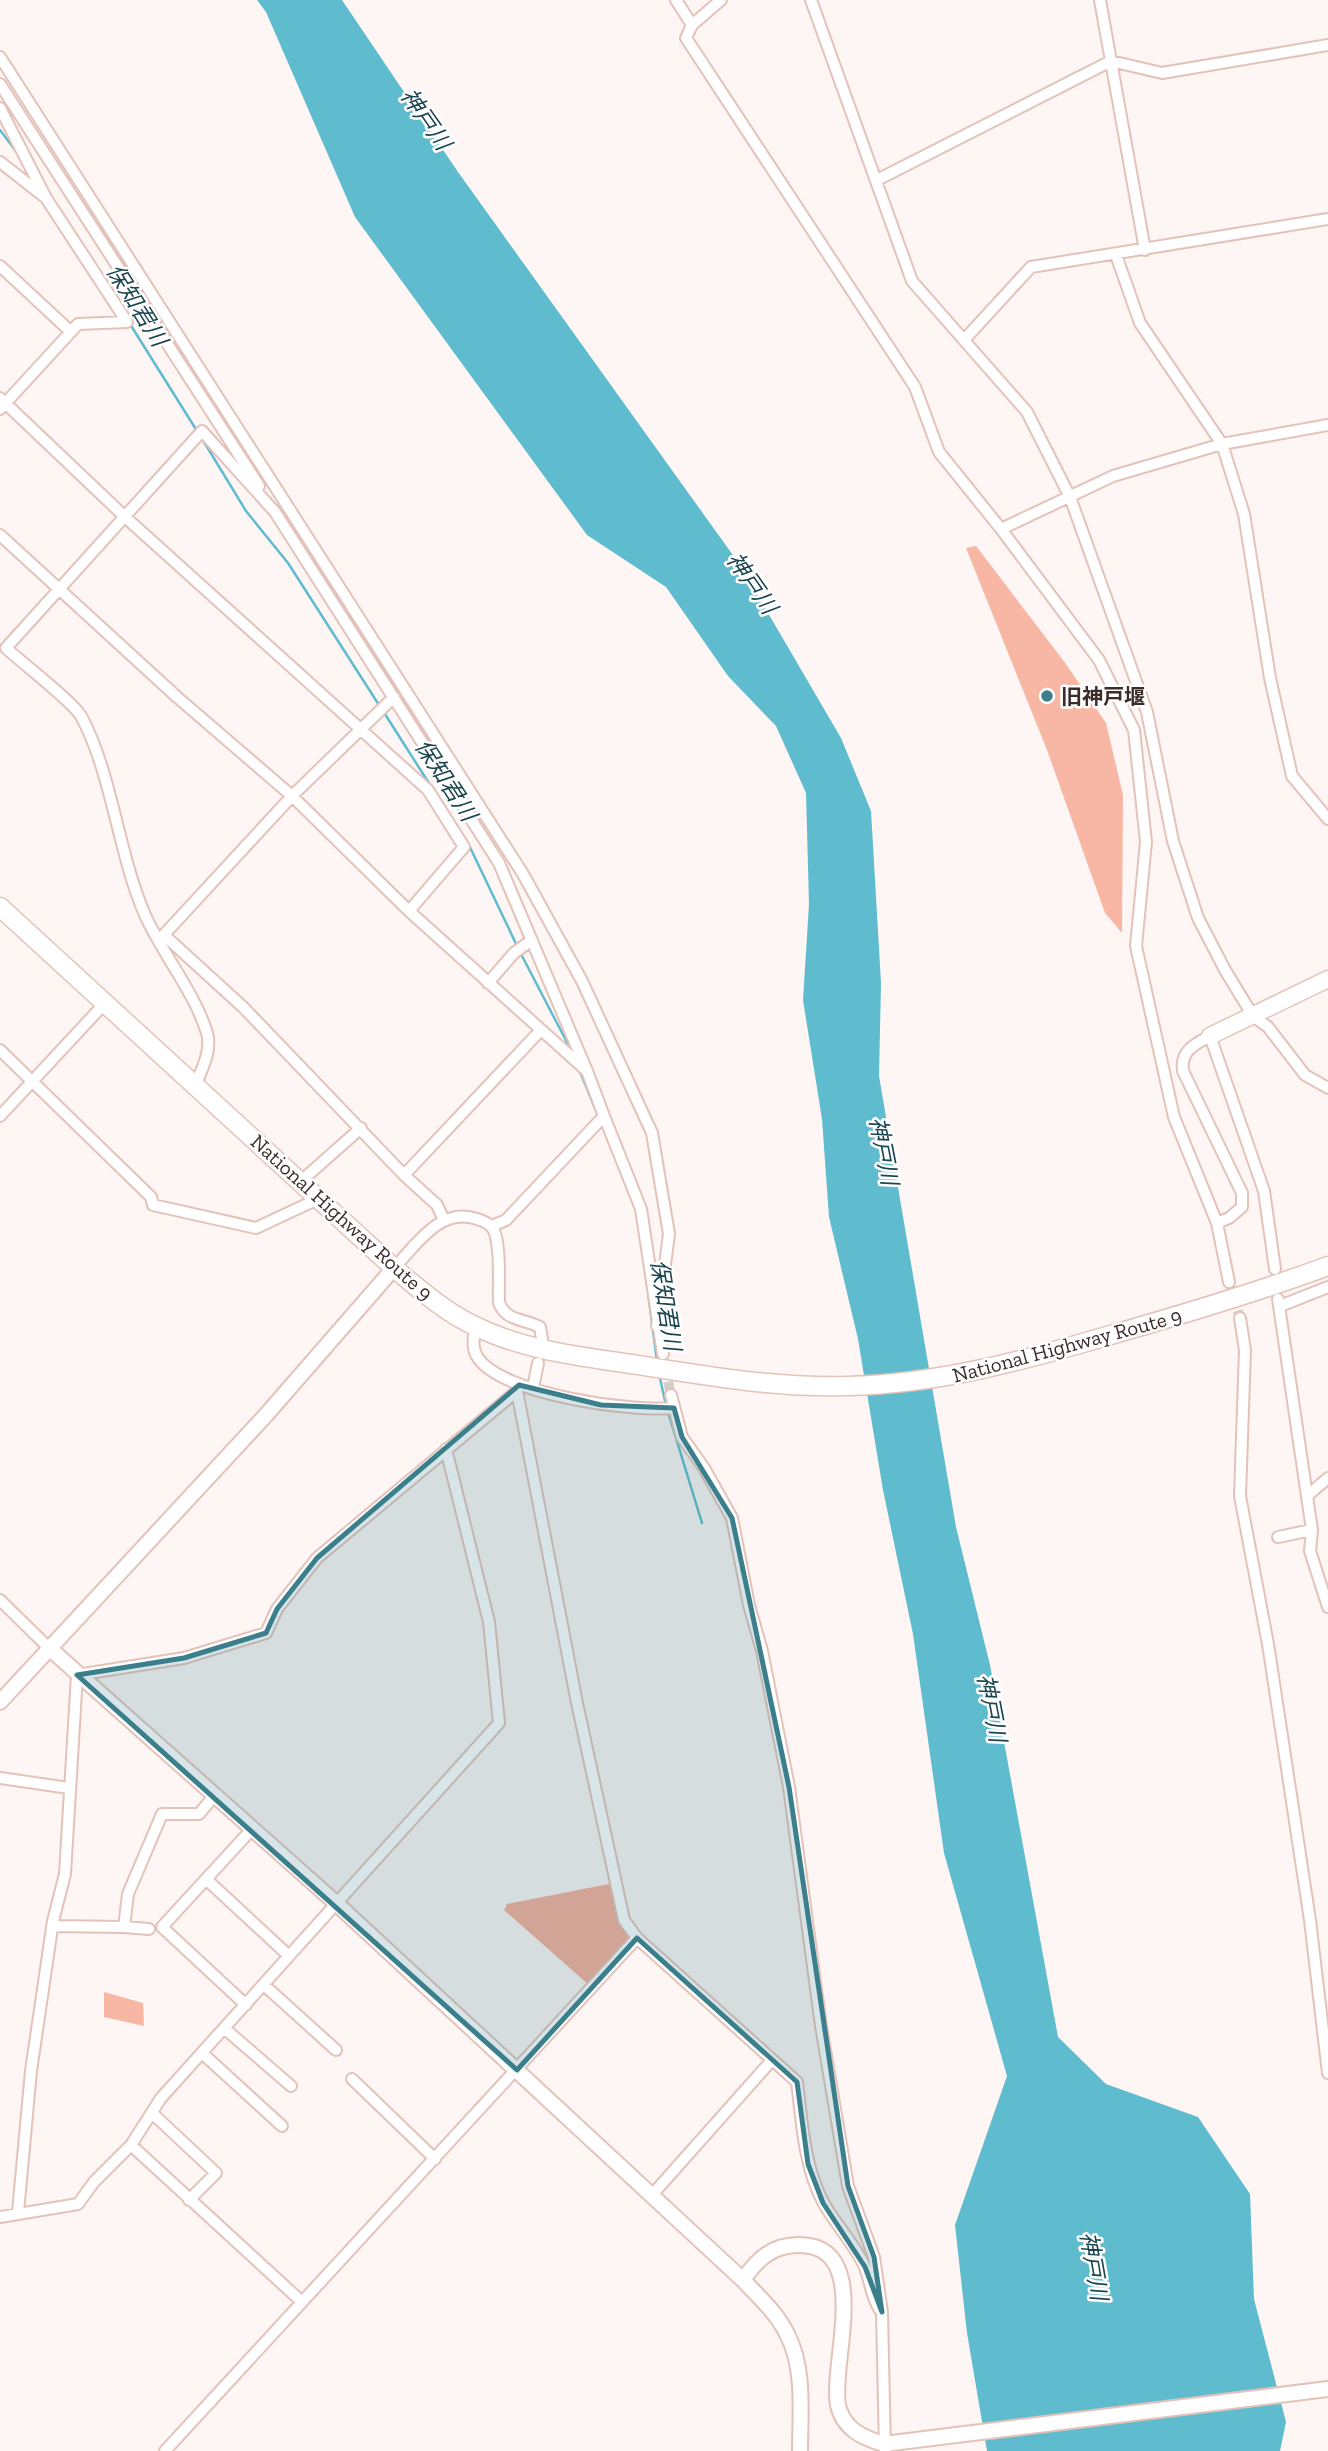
<svg xmlns="http://www.w3.org/2000/svg" width="1328" height="2451" viewBox="0 0 1328 2451" font-family="'Zilla Slab','Noto Sans JP',serif">
	<style>
		.green { fill: #f7b7a4 }
		.forest { fill: #f7ae98 }
		.water { fill: #5fbccf }
		.lines { fill: none; stroke-linecap: round; stroke-linejoin: round }
		.stream { stroke: #5fbccf; stroke-width: 2.5 }
		.minor-tunnel { stroke: #d6cecc; stroke-width: 10; stroke-dasharray: 10 5; stroke-linecap: butt }
		.minor-casing { stroke: #e3c3b9; stroke-width: 14 }
		.tertiary-casing { stroke: #e3c3b9; stroke-width: 18 }
		.secondary-casing { stroke: #e3c3b9; stroke-width: 19 }
		.trunk-casing { stroke: #e3c3b9; stroke-width: 21 }
		.minor { stroke: #fff; stroke-width: 10 }
		.tertiary { stroke: #fff; stroke-width: 14 }
		.secondary { stroke: #fff; stroke-width: 16 }
		.trunk { stroke: #fff; stroke-width: 18 }
		.marked { fill: #3b7f8d; fill-opacity: 0.2; stroke: #3b7f8d; stroke-width: 5; stroke-linejoin: round }
		.poi-dot { fill: #3b7f8d; stroke: #fff; stroke-width: 2.5 }
		.labels { text-anchor: middle; dominant-baseline: central; stroke-width: 5; stroke-linejoin: round; paint-order: stroke }
		.poi-label { font-size: 21px; font-weight: bold; fill: #3b2e2a; stroke: #fff; text-anchor: start }
		.street-label { font-size: 21px; fill: #3b2e2a; stroke: #fff }
		.water-label { font-size: 23px; font-style: italic; fill: #1c464f; stroke: #fff }
	</style>
	<rect width="100%" height="100%" fill="#fdf6f4"/>
	<path class="green" d="M 976,546 L 1066,664 L 1106,723 L 1123,795 L 1122,933 L 1105,913 L 1047,750 L 966,548 Z
		M 104,1992 L 143,2003 L 144,2026 L 104,2017 Z"/>
	<path class="forest" d="M 609,1884 L 619,1921 L 630,1937 L 589,1985 L 504,1910 L 507,1904 Z"/>
	<path class="water" d="M 257,0 L 342,0 L 458,172 L 740,565 L 841,738 L 871,811 L 881,983 L 879,1076 L 956,1527 L 990,1665 L 1058,2037 L 1106,2084 L 1198,2117 L 1250,2194 L 1254,2299 L 1286,2422 L 1280,2451 L 987,2451 L 967,2333 L 955,2225 L 1007,2076 L 944,1853 L 913,1634 L 883,1490 L 858,1339 L 829,1217 L 822,1119 L 803,1000 L 809,904 L 806,793 L 776,726 L 728,676 L 666,587 L 587,535 L 355,217 L 266,12 Z"/>
	<g class="lines">
		<path class="stream" d="M 0,130 L 21,158
			M 130,324 L 197,431
			M 201,437 L 246,511 L 288,563 L 379,705
			M 383,711 L 432,788
			M 468,843 L 518,948
			M 521,954 L 571,1050
			M 579,1069 L 599,1118
			M 646,1277 L 657,1361
			M 659,1374 L 666,1405
			M 668,1412 L 702,1523"/>
		<path class="minor-tunnel" d="M 1229,1282 L 1240,1318
			M 665,1367 L 671,1395"/>
		<g class="minor-casing">
			<path id="minor" d="M 676,0 L 692,25
				M 721,0 L 692,25 L 686,38 L 915,387 L 939,452 L 1001,529 L 1113,476 L 1222,444 L 1328,425
				M 811,0 L 912,281 L 1027,412 L 1070,497 L 1147,712 L 1173,841 L 1198,918 L 1225,970 L 1253,1016 L 1268,1027 L 1305,1075 L 1328,1088
				M 1100,0 L 1145,250
				M 0,57 L 523,874 L 582,981 L 652,1133 L 669,1234 L 657,1326
				M 0,84 L 259,486
				M 0,108 L 45,196
				M 0,162 L 46,198 L 127,322 L 78,324 L 0,409
				M 877,180 L 1111,61 L 1162,73 L 1328,45
				M 1116,255 L 1140,323 L 1222,444 L 1244,514 L 1270,678 L 1292,776 L 1328,819
				M 0,266 L 71,332
				M 964,340 L 1031,267 L 1328,219
				M 0,398 L 124,516 L 428,790 L 464,847 L 409,911
				M 1001,529 L 1099,660 L 1134,730 L 1146,842 L 1136,946 L 1174,1117 L 1217,1223 L 1229,1282
				M 0,535 L 177,697 L 292,796 L 409,911 L 587,1071 L 604,1116 L 506,1220 L 492,1226
				M 164,935 L 244,1008 L 404,1175
				M 160,939 L 292,796 L 394,697
				M 488,983 L 514,953 L 532,940
				M 0,1050 L 151,1197 L 153,1205 L 256,1228 L 318,1199
				M 196,1084 C 202,1069 212,1050 207,1033 C 194,991 163,955 145,915 C 118,853 112,773 81,716 C 73,702 21,662 6,648 L 202,431 L 275,512 L 499,863 L 587,1071
				M 0,1116 L 105,1003
				M 604,1116 L 641,1209 L 663,1354
				M 300,1182 L 361,1128
				M 443,1218 L 437,1205 L 404,1175 L 540,1031
				M 1217,1223 L 1229,1218 L 1242,1207 L 1242,1193 L 1183,1071 C 1180,1051 1195,1044 1210,1036 L 1264,1191 L 1275,1269
				M 394,1268 C 417,1244 441,1206 477,1219 C 487,1222 494,1226 496,1237 C 501,1257 498,1282 499,1303 C 507,1322 523,1318 540,1327 L 542,1339
				M 1278,1299 L 1312,1530 L 1310,1551 L 1328,1607
				M 1280,1306 L 1328,1287
				M 1240,1318 L 1245,1350 L 1240,1496 L 1268,1644 L 1310,1920 L 1328,2073
				M 475,1326 C 474,1337 471,1348 478,1358 C 504,1395 631,1412 674,1408
				M 519,1385 L 517,1391 L 577,1703 L 624,1920 L 637,1938 L 797,2082 C 802,2122 804,2166 823,2202 C 835,2224 853,2242 864,2265 C 871,2281 870,2295 880,2310
				M 533,1388 L 538,1363
				M 671,1395 L 682,1437 L 704,1468 L 732,1518 L 749,1605 L 762,1651 L 789,1787 L 821,2026 L 848,2186 L 874,2257 L 882,2312 L 885,2451
				M 1307,1496 L 1328,1478
				M 1278,1537 L 1312,1530
				M 0,1600 L 48,1647
				M 0,1778 L 69,1788
				M 206,1879 L 289,1956
				M 52,1926 L 124,1927
				M 149,1929 L 124,1927 L 128,1894 L 162,1814 L 199,1814 L 214,1796
				M 264,1985 L 336,2050
				M 246,2005 L 162,1927 L 252,1829
				M 224,2028 L 291,2086
				M 202,2053 L 282,2126
				M 352,2079 L 435,2159
				M 152,2113 L 216,2173 L 189,2200
				M 131,2145 L 302,2302
				M 652,2195 L 772,2060
				M 18,2212 L 31,2071 L 53,1921 L 65,1874 L 77,1675 L 184,1658 L 266,1633 L 277,1609 L 317,1558 L 517,1391
				M 0,2217 L 78,2204 L 94,2182 L 131,2145 L 161,2098 L 499,1723 L 489,1622 L 446,1449
				M 165,2451 L 637,1938"/>
		</g>
		<g class="tertiary-casing">
			<path id="tertiary" d="M 48,1647 L 337,1904 L 743,2280 C 759,2297 778,2314 788,2336 C 805,2369 800,2415 800,2451
				M 0,1702 L 266,1415 L 394,1268
				M 743,2280 C 758,2258 773,2245 799,2245 C 874,2245 830,2364 838,2405 C 843,2429 863,2438 884,2444 L 1328,2389"/>
		</g>
		<g class="secondary-casing">
			<path id="secondary" d="M 1210,1036 L 1328,979"/>
		</g>
		<g class="trunk-casing">
			<path id="trunk" d="M 0,907 L 394,1268 C 419,1289 445,1312 475,1326 C 527,1352 588,1357 644,1366 C 712,1377 779,1388 848,1386 C 937,1384 1022,1361 1107,1336 C 1181,1315 1255,1293 1328,1266"/>
		</g>
		<use href="#minor" class="minor"/>
		<use href="#tertiary" class="tertiary"/>
		<use href="#secondary" class="secondary"/>
		<use href="#trunk" class="trunk"/>
	</g>
	<path class="marked" d="M 519,1385 L 601,1405 L 674,1408 L 682,1437 L 732,1518 L 789,1787 L 848,2186 L 874,2257 L 882,2312 L 865,2267 L 823,2203 L 808,2164 L 797,2082 L 637,1938 L 517,2070 L 77,1675 L 184,1658 L 266,1633 L 277,1609 L 317,1558 Z"/>
	<circle class="poi-dot" cx="1047" cy="696" r="7"/>
	<g class="labels">
		<g class="poi-label">
			<text x="1061" y="696">旧神戸堰</text>
		</g>
		<g class="street-label">
			<text transform="translate(342 1217) rotate(42)">National Highway Route 9</text>
			<text transform="translate(1067 1345) rotate(-15)">National Highway Route 9</text>
		</g>
		<g class="water-label">
			<text transform="translate(426 119) rotate(55)">神戸川</text>
			<text transform="translate(137 305) rotate(58)">保知君川</text>
			<text transform="translate(752 583) rotate(55)">神戸川</text>
			<text transform="translate(446 780) rotate(57)">保知君川</text>
			<text transform="translate(884 1151) rotate(79)">神戸川</text>
			<text transform="translate(666 1305) rotate(81)">保知君川</text>
			<text transform="translate(992 1708) rotate(79)">神戸川</text>
			<text transform="translate(1094 2266) rotate(80)">神戸川</text>
		</g>
	</g>
</svg>
